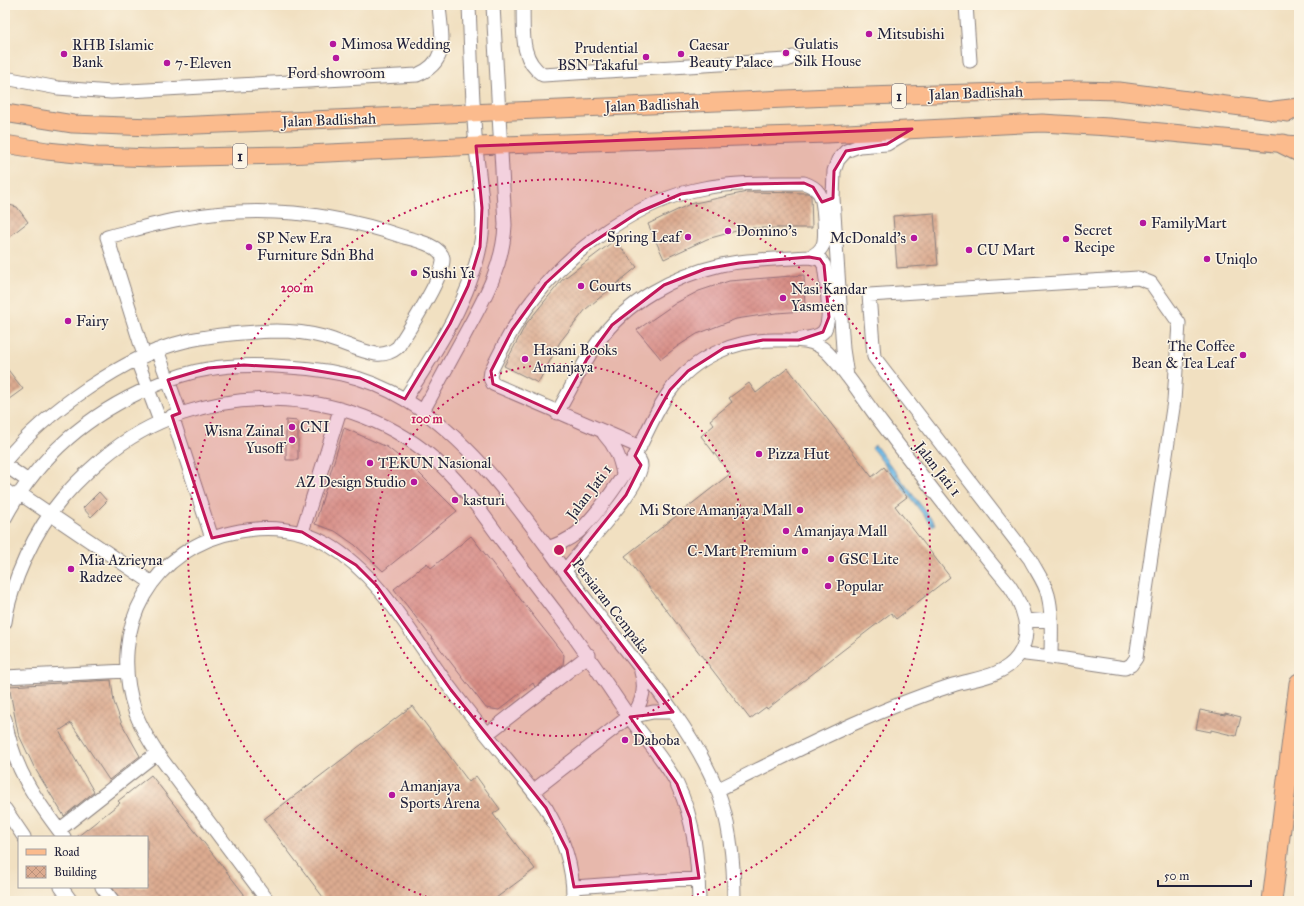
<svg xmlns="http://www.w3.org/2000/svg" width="1304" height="906" viewBox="0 0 1304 906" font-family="'IM FELL Great Primer',serif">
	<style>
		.water { fill: url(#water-waves); stroke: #4a7092 }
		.building { fill: url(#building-cross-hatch) }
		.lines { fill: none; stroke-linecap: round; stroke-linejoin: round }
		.minor-casing { stroke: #8a817e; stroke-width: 15 }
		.major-casing { stroke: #8a817e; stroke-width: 19 }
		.highway-casing { stroke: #8a817e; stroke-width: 21 }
		.minor { stroke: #fff; stroke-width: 13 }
		.major { stroke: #fbbb8d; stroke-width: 17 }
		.highway { stroke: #fbbb8d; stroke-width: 19 }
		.marked { fill: #c2185b; fill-opacity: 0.2; stroke: #c2185b; stroke-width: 3; stroke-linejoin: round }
		.ring { fill: none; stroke: #c2185b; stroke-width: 2; stroke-dasharray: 2 4 }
		.poi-dot { fill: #b5179e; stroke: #fcf5e5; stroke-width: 1.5 }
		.labels { text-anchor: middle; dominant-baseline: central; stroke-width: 3; stroke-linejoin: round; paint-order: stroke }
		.shield { fill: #fcf5e5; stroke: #63616e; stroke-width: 1 }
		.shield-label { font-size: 14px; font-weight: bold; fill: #22223b }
		.poi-label { font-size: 15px; fill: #22223b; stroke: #fcf5e5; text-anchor: start }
		.street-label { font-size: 15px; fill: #22223b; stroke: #fcf5e5 }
		.centre { fill: #c2185b; stroke: #fcf5e5; stroke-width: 2 }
		.ring-label { font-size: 12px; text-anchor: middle; font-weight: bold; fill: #c2185b; stroke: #fcf5e5; stroke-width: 3; stroke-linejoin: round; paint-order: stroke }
	</style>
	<defs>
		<pattern id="water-waves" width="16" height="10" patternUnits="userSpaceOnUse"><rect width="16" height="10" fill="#71bdea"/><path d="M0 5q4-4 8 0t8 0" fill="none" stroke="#5c99bf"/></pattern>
		<pattern id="building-cross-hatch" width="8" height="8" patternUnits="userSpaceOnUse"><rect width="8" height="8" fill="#dcab90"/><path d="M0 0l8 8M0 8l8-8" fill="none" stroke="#bc937d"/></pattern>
	</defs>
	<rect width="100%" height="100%" fill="#fcf5e5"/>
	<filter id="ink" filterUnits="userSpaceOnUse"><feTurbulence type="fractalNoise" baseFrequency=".025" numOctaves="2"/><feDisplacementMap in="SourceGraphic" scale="8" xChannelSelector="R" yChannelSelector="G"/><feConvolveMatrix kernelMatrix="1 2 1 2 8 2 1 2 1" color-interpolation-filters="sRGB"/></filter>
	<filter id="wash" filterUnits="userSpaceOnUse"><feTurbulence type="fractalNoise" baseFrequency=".012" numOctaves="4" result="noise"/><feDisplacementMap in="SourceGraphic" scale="16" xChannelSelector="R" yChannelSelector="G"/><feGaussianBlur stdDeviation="0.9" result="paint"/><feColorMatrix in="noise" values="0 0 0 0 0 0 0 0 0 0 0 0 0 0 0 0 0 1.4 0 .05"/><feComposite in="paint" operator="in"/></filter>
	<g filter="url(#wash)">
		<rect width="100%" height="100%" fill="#f1e0c1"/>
		<path class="water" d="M 875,445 L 935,524 L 932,526 L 872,448 Z"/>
		<g id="blocks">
			<path class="building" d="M 747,192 L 808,193 L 811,196 L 812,228 L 747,228 L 707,239 L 664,259 L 648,224 L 690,204 Z
				M 5,204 L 17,207 L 28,222 L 5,240 Z
				M 934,213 L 938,265 L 897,268 L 893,216 Z
				M 615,240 L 637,267 L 586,309 L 560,342 L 538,383 L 504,366 L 526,324 L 562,280 Z
				M 804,275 L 805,311 L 776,313 L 736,319 L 697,334 L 678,346 L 661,359 L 637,330 L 676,303 L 699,291 L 729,281 Z
				M 5,366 L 23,389 L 5,402 Z
				M 788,368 L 872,477 L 884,467 L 907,497 L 895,506 L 950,577 L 896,619 L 891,613 L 767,709 L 766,707 L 750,719 L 625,556 L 730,474 L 701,436 L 714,425 L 710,420 L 732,402 L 729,398 L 749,383 L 756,393 Z
				M 286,420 L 298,421 L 298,460 L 286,460 Z
				M 344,428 L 387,447 L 416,470 L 457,511 L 383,571 L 355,545 L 335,531 L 315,524 Z
				M 99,492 L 107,501 L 91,517 L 83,508 Z
				M 471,536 L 564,655 L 563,665 L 535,687 L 533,683 L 499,710 L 486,708 L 394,589 L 427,563 L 431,568 Z
				M 111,680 L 114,702 L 122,724 L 140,756 L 109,780 L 71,723 L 59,731 L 94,792 L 64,816 L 34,767 L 18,733 L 9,686 Z
				M 412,706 L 469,782 L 476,776 L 500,809 L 493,814 L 535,869 L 492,901 L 326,901 L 264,819 Z
				M 1200,710 L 1225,715 L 1225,713 L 1241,717 L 1236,736 L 1211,730 L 1211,732 L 1196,729 Z
				M 151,775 L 244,894 L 243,901 L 121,901 L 112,887 L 147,887 L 147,837 L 77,837 L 120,803 L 118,801 Z"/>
		</g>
	</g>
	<g filter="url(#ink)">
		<use href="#blocks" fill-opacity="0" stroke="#8a817e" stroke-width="1"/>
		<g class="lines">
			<g class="minor-casing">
				<path id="minor" d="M 523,5 C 524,31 519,59 543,75 L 787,60 L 793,57
					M 966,5 L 970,61
					M 5,78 L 58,88 L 111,92 L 417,75 C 451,61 441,35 439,5
					M 1138,278 L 1151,283 L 1179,323 L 1174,401 L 1136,658 L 1131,665 L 1125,668 L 1051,657 C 1051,637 1053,614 1048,595 C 1045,582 1036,571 1030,559 L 874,357 L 869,295 Z
					M 800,339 C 808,338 818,337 823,332 C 833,322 826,279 824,265 L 820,259 L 809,257
					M 157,350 L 180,413
					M 137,360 L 160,421
					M 847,376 L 843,349 L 833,198 L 834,171 L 838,160 L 846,151 L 859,146 L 887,144 L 910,130
					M 405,399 C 435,352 469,302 480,247 C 487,215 479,180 476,148 C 472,100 471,52 469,5
					M 423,411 C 437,386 450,361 464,336 C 484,299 503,267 505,225 L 493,5
					M 557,413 C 571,389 582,364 598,342 C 626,301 674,276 721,265 C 749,259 780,259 809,257 C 815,255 820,251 823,245 C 826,237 824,200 819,193 C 815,187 810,185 804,183 C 770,183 736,182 704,188 C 639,200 571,249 532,301 C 515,322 503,347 491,371 L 490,378 L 493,384 L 640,447
					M 172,416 L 212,538
					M 604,434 C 615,446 620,457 623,474
					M 5,461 C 44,413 126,355 186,341 C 215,334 247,332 276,331 C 292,331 309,333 324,337 C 341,342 359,351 376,354 C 385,355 392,352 398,347 C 408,331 445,275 443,258 C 440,245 415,240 404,237 C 331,212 257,204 180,219 C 156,223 131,231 107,237 L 144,355
					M 5,465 L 28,481
					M 5,490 L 16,498
					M 19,493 L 152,583
					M 5,518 C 37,458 88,414 151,387 C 169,379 188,372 208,369 C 235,364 262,365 289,367 C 340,370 379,380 421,410 C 492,460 538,538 591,606 C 635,662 690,723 717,789 C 731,824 734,864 734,901
					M 302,532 L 340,410
					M 547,548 C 575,539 582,530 600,508 C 613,491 626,473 636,454 C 647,433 656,410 670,391 C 694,357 734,340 775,340 C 793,340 813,338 827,352 C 848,373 864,401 883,425 C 924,479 966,533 1009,585 C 1023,605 1034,633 1018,656 C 1003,677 976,678 953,685 C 871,711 794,752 717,790
					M 565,571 C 582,547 637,493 641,466 C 641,461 639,459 635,456
					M 1025,621 L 1051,619
					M 5,622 C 7,605 12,591 18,575 C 38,524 62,493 103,458 C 197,378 351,379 442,466 C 465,488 484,516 503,542 C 522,568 542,594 562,620 C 586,652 607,685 630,718 C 646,740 665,760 677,784 C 695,821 698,861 699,901
					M 1021,651 L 1026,654 L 1051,657
					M 5,677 L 127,671
					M 630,717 L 653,712 L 673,712
					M 5,719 C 13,768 35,799 64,837
					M 487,734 L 589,655
					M 533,791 L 635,712 C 643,700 646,687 641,672
					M 5,809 L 24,837
					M 59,830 L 157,753
					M 61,887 L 71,901
					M 102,887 L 113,901
					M 574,887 L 699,878
					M 268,901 L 157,753 C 148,739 140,726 135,711 C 107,628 152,546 240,531 C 271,526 299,528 327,544 C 382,576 414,640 451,689 C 481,730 515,767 546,808 C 563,838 574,866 573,901"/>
			</g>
			<g class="major-casing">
				<path id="major" d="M 5,113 L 73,124 L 151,127 L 831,97 L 1078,90 L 1119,91 L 1288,113
					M 5,144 L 47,151 L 97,156 L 153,158 L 286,155 L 500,145 L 827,134 L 1042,123 L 1109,127 L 1297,145"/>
			</g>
			<g class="highway-casing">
				<path id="highway" d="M 1274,111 L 1299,108
					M 1283,144 L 1299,152
					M 1272,901 L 1299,683"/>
			</g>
			<use href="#minor" class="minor"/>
			<use href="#major" class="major"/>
			<use href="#highway" class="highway"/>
		</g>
	</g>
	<path class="marked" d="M 912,129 L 887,144 L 846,151 L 834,171 L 833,198 L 822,202 L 813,187 L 804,183 L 747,184 L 681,194 L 639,212 L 584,248 L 546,283 L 512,330 L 491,371 L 493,384 L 557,413 L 587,359 L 612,325 L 664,285 L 705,269 L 739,263 L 809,257 L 820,259 L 824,265 L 829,317 L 823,332 L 799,340 L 763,340 L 724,348 L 688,371 L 670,390 L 652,422 L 635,456 L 641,465 L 626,495 L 565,571 L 673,712 L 630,717 L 677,784 L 690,818 L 699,878 L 574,887 L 567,850 L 546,808 L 451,690 L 377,586 L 356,565 L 302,532 L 278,528 L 254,529 L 212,538 L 172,416 L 180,413 L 168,380 L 208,368 L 244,365 L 301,368 L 360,378 L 405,399 L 450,324 L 468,286 L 480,247 L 482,208 L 476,146 Z"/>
	<g class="ring">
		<circle cx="559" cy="550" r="186"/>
		<path d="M438 901A371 371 0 1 1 680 901"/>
	</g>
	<g class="poi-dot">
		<circle cx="869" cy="34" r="4"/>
		<circle cx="333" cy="44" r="4"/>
		<circle cx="786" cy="53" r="4"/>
		<circle cx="64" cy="54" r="4"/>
		<circle cx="681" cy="54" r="4"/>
		<circle cx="646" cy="57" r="4"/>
		<circle cx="336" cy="58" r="4"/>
		<circle cx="167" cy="63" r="4"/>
		<circle cx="1143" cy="223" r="4"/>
		<circle cx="728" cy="231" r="4"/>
		<circle cx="688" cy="237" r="4"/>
		<circle cx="914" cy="238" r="4"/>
		<circle cx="1066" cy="239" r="4"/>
		<circle cx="249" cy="247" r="4"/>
		<circle cx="969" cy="250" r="4"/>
		<circle cx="1207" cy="259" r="4"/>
		<circle cx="414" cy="273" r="4"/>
		<circle cx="581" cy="286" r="4"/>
		<circle cx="783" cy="298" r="4"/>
		<circle cx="68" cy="321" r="4"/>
		<circle cx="1243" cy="355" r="4"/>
		<circle cx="525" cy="359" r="4"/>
		<circle cx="292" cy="427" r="4"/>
		<circle cx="292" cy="440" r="4"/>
		<circle cx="759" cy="454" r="4"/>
		<circle cx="370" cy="463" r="4"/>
		<circle cx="414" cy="482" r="4"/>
		<circle cx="455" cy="500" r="4"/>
		<circle cx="800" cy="510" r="4"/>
		<circle cx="786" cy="531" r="4"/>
		<circle cx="805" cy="551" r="4"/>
		<circle cx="831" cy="559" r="4"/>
		<circle cx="71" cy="569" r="4"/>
		<circle cx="828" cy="586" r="4"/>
		<circle cx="625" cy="740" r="4"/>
		<circle cx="392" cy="795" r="4"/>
	</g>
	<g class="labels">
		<g class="shield">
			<rect x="892" y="84" width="14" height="24" rx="3"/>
			<rect x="233" y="144" width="14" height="24" rx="3"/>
		</g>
		<g class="shield-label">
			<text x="899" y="96">1</text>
			<text x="240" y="156">1</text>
		</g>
		<g class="poi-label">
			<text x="877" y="34">Mitsubishi</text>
			<text x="341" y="44">Mimosa Wedding</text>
			<text x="794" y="44">Gulatis<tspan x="794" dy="17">Silk House</tspan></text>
			<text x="72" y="45">RHB Islamic<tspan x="72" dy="17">Bank</tspan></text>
			<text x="689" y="45">Caesar<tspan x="689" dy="17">Beauty Palace</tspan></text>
			<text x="638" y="48" text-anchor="end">Prudential<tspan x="638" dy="17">BSN Takaful</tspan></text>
			<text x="175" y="63">7-Eleven</text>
			<text x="336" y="73" text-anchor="middle">Ford showroom</text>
			<text x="1151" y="223">FamilyMart</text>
			<text x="1074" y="230">Secret<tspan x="1074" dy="17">Recipe</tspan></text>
			<text x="736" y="231">Domino's</text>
			<text x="680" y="237" text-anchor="end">Spring Leaf</text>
			<text x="257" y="238">SP New Era<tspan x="257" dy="17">Furniture Sdn Bhd</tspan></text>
			<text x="906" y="238" text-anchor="end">McDonald's</text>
			<text x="977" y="250">CU Mart</text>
			<text x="1215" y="259">Uniqlo</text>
			<text x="422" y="273">Sushi Ya</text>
			<text x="589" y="286">Courts</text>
			<text x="791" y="289">Nasi Kandar<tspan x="791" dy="17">Yasmeen</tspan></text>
			<text x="76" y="321">Fairy</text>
			<text x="1235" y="346" text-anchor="end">The Coffee<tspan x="1235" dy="17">Bean &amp; Tea Leaf</tspan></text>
			<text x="533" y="350">Hasani Books<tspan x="533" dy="17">Amanjaya</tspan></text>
			<text x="300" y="427">CNI</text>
			<text x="284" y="431" text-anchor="end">Wisna Zainal<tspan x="284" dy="17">Yusoff</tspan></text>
			<text x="767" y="454">Pizza Hut</text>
			<text x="378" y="463">TEKUN Nasional</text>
			<text x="406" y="482" text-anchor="end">AZ Design Studio</text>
			<text x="463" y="500">kasturi</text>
			<text x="792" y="510" text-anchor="end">Mi Store Amanjaya Mall</text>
			<text x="794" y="531">Amanjaya Mall</text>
			<text x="797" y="551" text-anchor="end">C-Mart Premium</text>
			<text x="839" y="559">GSC Lite</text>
			<text x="79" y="560">Mia Azrieyna<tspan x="79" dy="17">Radzee</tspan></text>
			<text x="836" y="586">Popular</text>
			<text x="633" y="740">Daboba</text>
			<text x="400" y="786">Amanjaya<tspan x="400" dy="17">Sports Arena</tspan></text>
		</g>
		<g class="street-label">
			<text transform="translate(976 93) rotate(-2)">Jalan Badlishah</text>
			<text transform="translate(652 105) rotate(-2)">Jalan Badlishah</text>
			<text transform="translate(329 120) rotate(-2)">Jalan Badlishah</text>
			<text transform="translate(938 469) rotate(52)">Jalan Jati 1</text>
			<text transform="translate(589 492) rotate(-53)">Jalan Jati 1</text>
			<text transform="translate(611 606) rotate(52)">Persiaran Cempaka</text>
		</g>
	</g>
	<circle cx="559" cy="550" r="6" class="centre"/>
	<g class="ring-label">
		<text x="297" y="292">200 m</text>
		<text x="427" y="423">100 m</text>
	</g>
	<rect width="1304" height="906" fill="none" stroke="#fcf5e5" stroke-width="20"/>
	<rect x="18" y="836" width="130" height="52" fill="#fcf5e5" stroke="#a5a1a1"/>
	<rect x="26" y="849" width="20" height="6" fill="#fbbb8d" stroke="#a5a1a1"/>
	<text x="54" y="856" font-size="12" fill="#22223b">Road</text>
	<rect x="26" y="866" width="20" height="12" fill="url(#building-cross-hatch)" stroke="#a5a1a1"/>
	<text x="54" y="876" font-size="12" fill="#22223b">Building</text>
	<path d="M1158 880v6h93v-6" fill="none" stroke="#22223b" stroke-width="2"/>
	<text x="1164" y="880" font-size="12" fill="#22223b" stroke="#fcf5e5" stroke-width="3" paint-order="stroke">50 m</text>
</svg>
